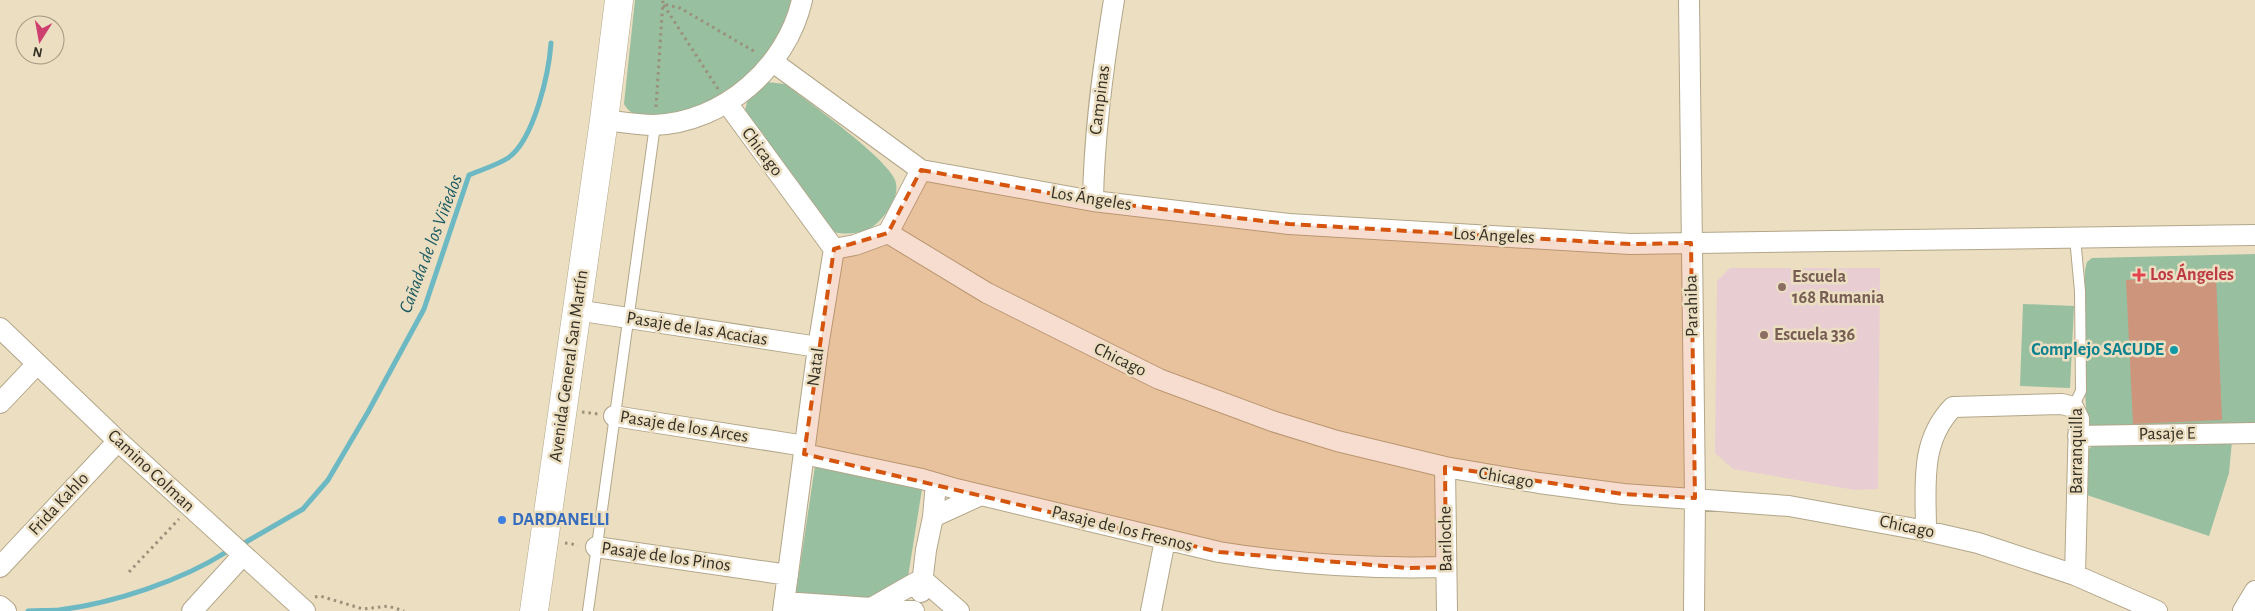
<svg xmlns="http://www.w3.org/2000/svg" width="2255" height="611" viewBox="0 0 2255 611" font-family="'Alegreya Sans',sans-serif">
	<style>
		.education { fill: #e8ced3 }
		.green { fill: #97bfa0 }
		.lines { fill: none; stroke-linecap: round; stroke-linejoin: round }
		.stream { stroke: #6cb9c3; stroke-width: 5 }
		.building { fill: #ce957d }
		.service-casing { stroke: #b3a68a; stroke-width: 12 }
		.minor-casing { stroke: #b3a68a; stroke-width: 22 }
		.secondary-casing { stroke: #b3a68a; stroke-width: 29 }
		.path { stroke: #9a907b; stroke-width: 3; stroke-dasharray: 2.5 4; stroke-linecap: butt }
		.service { stroke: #fff; stroke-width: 10 }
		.minor { stroke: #fff; stroke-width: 20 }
		.secondary { stroke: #fff; stroke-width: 28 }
		.marked { fill: #d6550e; fill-opacity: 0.2; stroke: #d6550e; stroke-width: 4; stroke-dasharray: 10 6; stroke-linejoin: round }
		.health-dot { fill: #e0444e; stroke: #ecdec1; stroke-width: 2 }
		.education-dot { fill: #8d6e63; stroke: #ecdec1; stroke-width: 2 }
		.culture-dot { fill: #0f9aa8; stroke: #ecdec1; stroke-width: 2 }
		.shop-dot { fill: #3f7fe0; stroke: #ecdec1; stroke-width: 2 }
		.labels { text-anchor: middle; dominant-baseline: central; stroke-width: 5; stroke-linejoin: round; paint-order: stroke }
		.street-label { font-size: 18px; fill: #342f24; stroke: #ecdec1 }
		.health-label { font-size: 18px; font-weight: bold; fill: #be3a42; stroke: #ecdec1; text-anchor: start }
		.education-label { font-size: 18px; font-weight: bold; fill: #785e54; stroke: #ecdec1; text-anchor: start }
		.culture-label { font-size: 18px; font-weight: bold; fill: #0d838f; stroke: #ecdec1; text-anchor: end }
		.shop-label { font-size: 18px; font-weight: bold; fill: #366cbe; stroke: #ecdec1; text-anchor: start }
		.water-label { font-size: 19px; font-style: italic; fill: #1a5b63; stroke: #ecdec1 }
	</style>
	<rect width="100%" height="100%" fill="#ecdec1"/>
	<path class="education" d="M 1730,268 L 1880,268 L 1878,489 L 1855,490 L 1733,469 L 1715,453 L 1717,281 Z"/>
	<path class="green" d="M 635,0 L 794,0 C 783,27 771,60 748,78 C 726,96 643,139 624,104 Z
		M 767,82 L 785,84 C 808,102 886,157 895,180 C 900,193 891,208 882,218 C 868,235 851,235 830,232 L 744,115 L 748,98 Z
		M 2255,254 L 2255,427 L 2091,427 L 2087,422 L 2083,362 L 2085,270 L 2087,262 L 2092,258 Z
		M 2023,304 L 2074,306 L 2070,388 L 2020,386 Z
		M 2232,441 L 2229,473 L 2209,536 L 2087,495 L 2087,451 L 2096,442 Z
		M 815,466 L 922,489 L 904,602 L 796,593 Z"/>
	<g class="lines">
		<path class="stream" d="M 246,542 L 303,509 L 328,480 L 368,412 L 424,309 L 469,175 C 481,170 497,165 508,158 C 534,140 549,73 551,43
			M 28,611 C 38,610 49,611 59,610 C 114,603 181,581 228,551"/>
	</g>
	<path class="building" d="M 2216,276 L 2222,420 L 2133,424 L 2126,280 Z"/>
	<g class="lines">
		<g class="service-casing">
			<path id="service" d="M 2073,407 L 2081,391 L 2080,291 L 2075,238
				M 588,611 L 655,125"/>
		</g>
		<g class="minor-casing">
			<path id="minor" d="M 1689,0 L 1695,498 L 1694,611
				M 773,62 L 921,170 L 1093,201 L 1289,224 L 1630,244 L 2255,235
				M 727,103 L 834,249
				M 604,120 C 620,122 637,125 654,125 C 723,123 787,67 802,0
				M 1093,201 C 1094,133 1103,67 1114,0
				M 888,233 L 987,293 L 1159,379 L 1272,421 L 1337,441 L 1445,467 L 1539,483 L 1623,494 L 1789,506 L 1926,531 L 1978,543 L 2075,575 L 2157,611
				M 576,310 L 818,347
				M 0,328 L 118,441 L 305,611
				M 0,403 L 37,364
				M 614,416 L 805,446
				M 2078,436 L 2255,433
				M 804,454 L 922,479 L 956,489 L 1219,552 C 1293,564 1371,569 1446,567
				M 1445,467 L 1447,611
				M 936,483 L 933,517 L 981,495
				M 1926,531 C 1926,486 1919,442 1953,407 L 2062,404 L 2073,407 L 2079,419 L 2075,575
				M 596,547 L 788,575
				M 0,567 L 118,441
				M 921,592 L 926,550 L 933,517
				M 784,602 L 914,611
				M 0,606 L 6,611
				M 873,607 L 922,579 L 959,611
				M 192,611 L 243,555
				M 783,611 L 818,347 L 834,249 L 855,245 L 888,233 L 921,170
				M 1151,611 L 1165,540
				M 2243,611 L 2255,591"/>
		</g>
		<g class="secondary-casing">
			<path id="secondary" d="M 534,611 L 604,120 L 619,0"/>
		</g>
		<path class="path" d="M 718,89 L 663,4 L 680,8 L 757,53
			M 656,107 L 663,0
			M 582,412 L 598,414
			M 565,543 L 578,545
			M 129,572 L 179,519
			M 315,597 L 320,596 L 363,609 L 388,606 L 404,611"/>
		<use href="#service" class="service"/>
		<use href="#minor" class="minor"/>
		<use href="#secondary" class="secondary"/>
	</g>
	<path class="marked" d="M 921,170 L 1093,201 L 1289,224 L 1630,244 L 1691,243 L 1695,498 L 1623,494 L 1445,467 L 1446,567 L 1408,568 L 1219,552 L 804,454 L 834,249 L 888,233 Z"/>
	<path class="health-dot" d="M2136.5 267.5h5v5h5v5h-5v5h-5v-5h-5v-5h5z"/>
	<g class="education-dot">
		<circle cx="1782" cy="287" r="5"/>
		<circle cx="1764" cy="335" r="5"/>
	</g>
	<circle class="culture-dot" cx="2174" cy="350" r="5"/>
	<circle class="shop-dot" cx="502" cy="520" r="5"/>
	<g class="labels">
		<g class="street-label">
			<text transform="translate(1100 100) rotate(-83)">Campinas</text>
			<text transform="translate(762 152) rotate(53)">Chicago</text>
			<text transform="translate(1091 199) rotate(9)">Los Ángeles</text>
			<text transform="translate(1494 236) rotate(3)">Los Ángeles</text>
			<text transform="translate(1692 306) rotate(-91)">Parahiba</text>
			<text transform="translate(697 329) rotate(9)">Pasaje de las Acacias</text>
			<text transform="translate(1120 360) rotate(26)">Chicago</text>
			<text transform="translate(569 366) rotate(-82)">Avenida General San Martín</text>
			<text transform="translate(816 367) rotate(-82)">Natal</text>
			<text transform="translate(684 427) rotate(9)">Pasaje de los Arces</text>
			<text transform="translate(2167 434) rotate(-1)">Pasaje E</text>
			<text transform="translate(2077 451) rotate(-90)">Barranquilla</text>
			<text transform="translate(151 471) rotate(43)">Camino Colman</text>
			<text transform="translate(1506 478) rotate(10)">Chicago</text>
			<text transform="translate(59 504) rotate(-47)">Frida Kahlo</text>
			<text transform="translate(1907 527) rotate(12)">Chicago</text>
			<text transform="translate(1122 529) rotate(14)">Pasaje de los Fresnos</text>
			<text transform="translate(1446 539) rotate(-91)">Bariloche</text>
			<text transform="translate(666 557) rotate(8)">Pasaje de los Pinos</text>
		</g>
		<g class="health-label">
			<text x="2150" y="275">Los Ángeles</text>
		</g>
		<g class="education-label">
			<text x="1792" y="277">Escuela<tspan x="1792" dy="21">168 Rumania</tspan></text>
			<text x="1774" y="335">Escuela 336</text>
		</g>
		<g class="culture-label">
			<text x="2164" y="350">Complejo SACUDE</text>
		</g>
		<g class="shop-label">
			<text x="512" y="520">DARDANELLI</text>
		</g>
		<g class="water-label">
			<text transform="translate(431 244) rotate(-69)">Cañada de los Viñedos</text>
		</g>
	</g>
	<g transform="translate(40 40) rotate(191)"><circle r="24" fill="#ecdec1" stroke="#a29882"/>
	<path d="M0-4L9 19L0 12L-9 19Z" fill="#cc3f6e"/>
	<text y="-8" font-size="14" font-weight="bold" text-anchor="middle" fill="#342f24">N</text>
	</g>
</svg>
